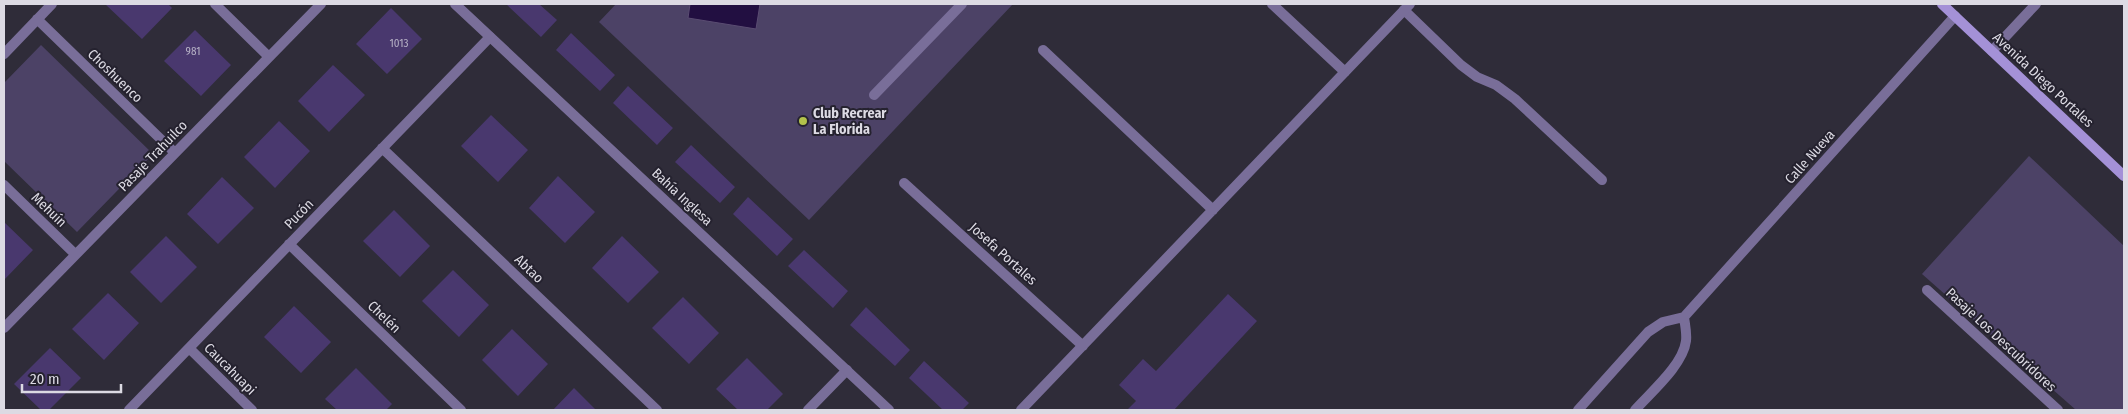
<svg xmlns="http://www.w3.org/2000/svg" width="2128" height="414" viewBox="0 0 2128 414" font-family="'Fira Sans Condensed',sans-serif">
	<style>
		.green { fill: #4c4266 }
		.water { fill: #220f41; stroke: #5a4c72 }
		.building { fill: #49386e }
		.lines { fill: none; stroke-linecap: round; stroke-linejoin: round }
		.service { stroke: #796e99; stroke-width: 10 }
		.minor { stroke: #796e99; stroke-width: 10 }
		.tertiary { stroke: #796e99; stroke-width: 10 }
		.secondary { stroke: #a491d7; stroke-width: 10 }
		.poi-dot { fill: #b3c24b; stroke: #25222f; stroke-width: 2 }
		.labels { text-anchor: middle; dominant-baseline: central; stroke-width: 4; stroke-linejoin: round; paint-order: stroke }
		.number-label { font-size: 11px; fill: #b7b2c6 }
		.street-label { font-size: 14px; fill: #dcdae3; stroke: #25222f }
		.poi-label { font-size: 14px; font-weight: bold; fill: #dcdae3; stroke: #25222f; text-anchor: start }
	</style>
	<rect width="100%" height="100%" fill="#2f2c39"/>
	<path class="green" d="M 616,4 L 1013,4 L 809,220 L 599,22 Z
		M 41,45 L 153,154 L 77,232 L 4,161 L 4,83 Z
		M 2029,156 L 2124,246 L 2124,410 L 2076,410 L 1922,274 Z"/>
	<path class="water" d="M 690,4 L 760,4 L 756,29 L 688,18 Z"/>
	<path class="building" d="M 105,4 L 168,4 L 172,8 L 142,39 Z
		M 506,4 L 539,4 L 557,20 L 541,37 Z
		M 391,8 L 422,39 L 387,74 L 356,44 Z
		M 195,30 L 231,65 L 201,96 L 164,61 Z
		M 571,33 L 615,75 L 600,91 L 556,50 Z
		M 333,65 L 365,95 L 329,132 L 298,101 Z
		M 628,86 L 673,128 L 657,145 L 613,103 Z
		M 491,115 L 528,150 L 498,182 L 461,146 Z
		M 279,121 L 310,151 L 275,188 L 244,157 Z
		M 691,145 L 735,187 L 720,203 L 675,162 Z
		M 558,176 L 595,212 L 565,243 L 529,208 Z
		M 222,177 L 254,208 L 218,244 L 187,214 Z
		M 748,197 L 793,239 L 777,256 L 733,214 Z
		M 394,210 L 430,246 L 400,277 L 363,241 Z
		M 4,222 L 33,250 L 4,280 Z
		M 166,236 L 197,267 L 161,303 L 130,272 Z
		M 622,236 L 659,272 L 628,303 L 592,268 Z
		M 804,250 L 848,291 L 833,308 L 788,266 Z
		M 453,270 L 489,305 L 459,337 L 422,301 Z
		M 108,293 L 139,323 L 104,360 L 72,329 Z
		M 1228,294 L 1257,321 L 1174,410 L 1127,410 L 1136,401 L 1119,385 L 1143,359 L 1156,371 Z
		M 683,297 L 719,333 L 689,364 L 652,328 Z
		M 294,306 L 331,342 L 301,373 L 264,337 Z
		M 866,307 L 910,350 L 895,366 L 850,325 Z
		M 512,329 L 548,364 L 518,396 L 482,360 Z
		M 50,348 L 81,378 L 49,410 L 41,410 L 14,384 Z
		M 747,358 L 783,394 L 767,410 L 738,410 L 716,389 Z
		M 924,361 L 969,403 L 962,410 L 943,410 L 909,378 Z
		M 356,368 L 392,404 L 386,410 L 337,410 L 325,399 Z
		M 574,388 L 596,410 L 553,410 Z"/>
	<g class="lines">
		<path class="service" d="M 1404,10 L 1461,65 L 1477,77 L 1496,85 L 1515,99 L 1602,180
			M 874,95 L 962,4"/>
		<path class="minor" d="M 215,4 L 269,57
			M 1272,4 L 1345,72
			M 37,19 L 175,153
			M 1043,50 L 1213,210
			M 1992,51 L 2036,4
			M 4,54 L 52,4
			M 382,148 L 657,410
			M 904,183 L 1083,346
			M 4,185 L 75,254
			M 289,244 L 461,410
			M 1927,290 L 2058,410
			M 4,328 L 321,4
			M 189,348 L 252,410
			M 129,410 L 490,37
			M 808,410 L 847,370
			M 1021,410 L 1410,4
			M 1578,410 L 1648,332 L 1663,322 L 1684,317 L 1955,16
			M 1635,410 C 1651,392 1683,365 1686,341 C 1687,333 1685,325 1684,317"/>
		<path class="tertiary" d="M 455,4 L 889,410"/>
		<path class="secondary" d="M 1942,4 L 2124,176"/>
	</g>
	<circle class="poi-dot" cx="803" cy="121" r="5"/>
	<g class="labels">
		<g class="number-label">
			<text x="399" y="43">1013</text>
			<text x="193" y="51">981</text>
		</g>
		<g class="street-label">
			<text transform="translate(115 76) rotate(44)">Choshuenco</text>
			<text transform="translate(2043 80) rotate(43)">Avenida Diego Portales</text>
			<text transform="translate(153 156) rotate(-46)">Pasaje Trahuilco</text>
			<text transform="translate(1810 157) rotate(-48)">Calle Nueva</text>
			<text transform="translate(682 197) rotate(43)">Bahía Inglesa</text>
			<text transform="translate(49 210) rotate(44)">Mehuín</text>
			<text transform="translate(299 214) rotate(-46)">Pucón</text>
			<text transform="translate(1003 254) rotate(42)">Josefa Portales</text>
			<text transform="translate(529 269) rotate(44)">Abtao</text>
			<text transform="translate(384 317) rotate(44)">Chelén</text>
			<text transform="translate(2001 340) rotate(43)">Pasaje Los Descubridores</text>
			<text transform="translate(230 369) rotate(45)">Caucahuapi</text>
		</g>
		<g class="poi-label">
			<text x="813" y="113">Club Recrear<tspan x="813" dy="16">La Florida</tspan></text>
		</g>
	</g>
	<rect width="2128" height="414" fill="none" stroke="#dcdae3" stroke-width="10"/>
	<path d="M22 384v8h99v-8" fill="none" stroke="#dcdae3" stroke-width="2.5"/>
	<text x="30" y="384" font-size="15" fill="#dcdae3" stroke="#25222f" stroke-width="4" paint-order="stroke">20 m</text>
</svg>
